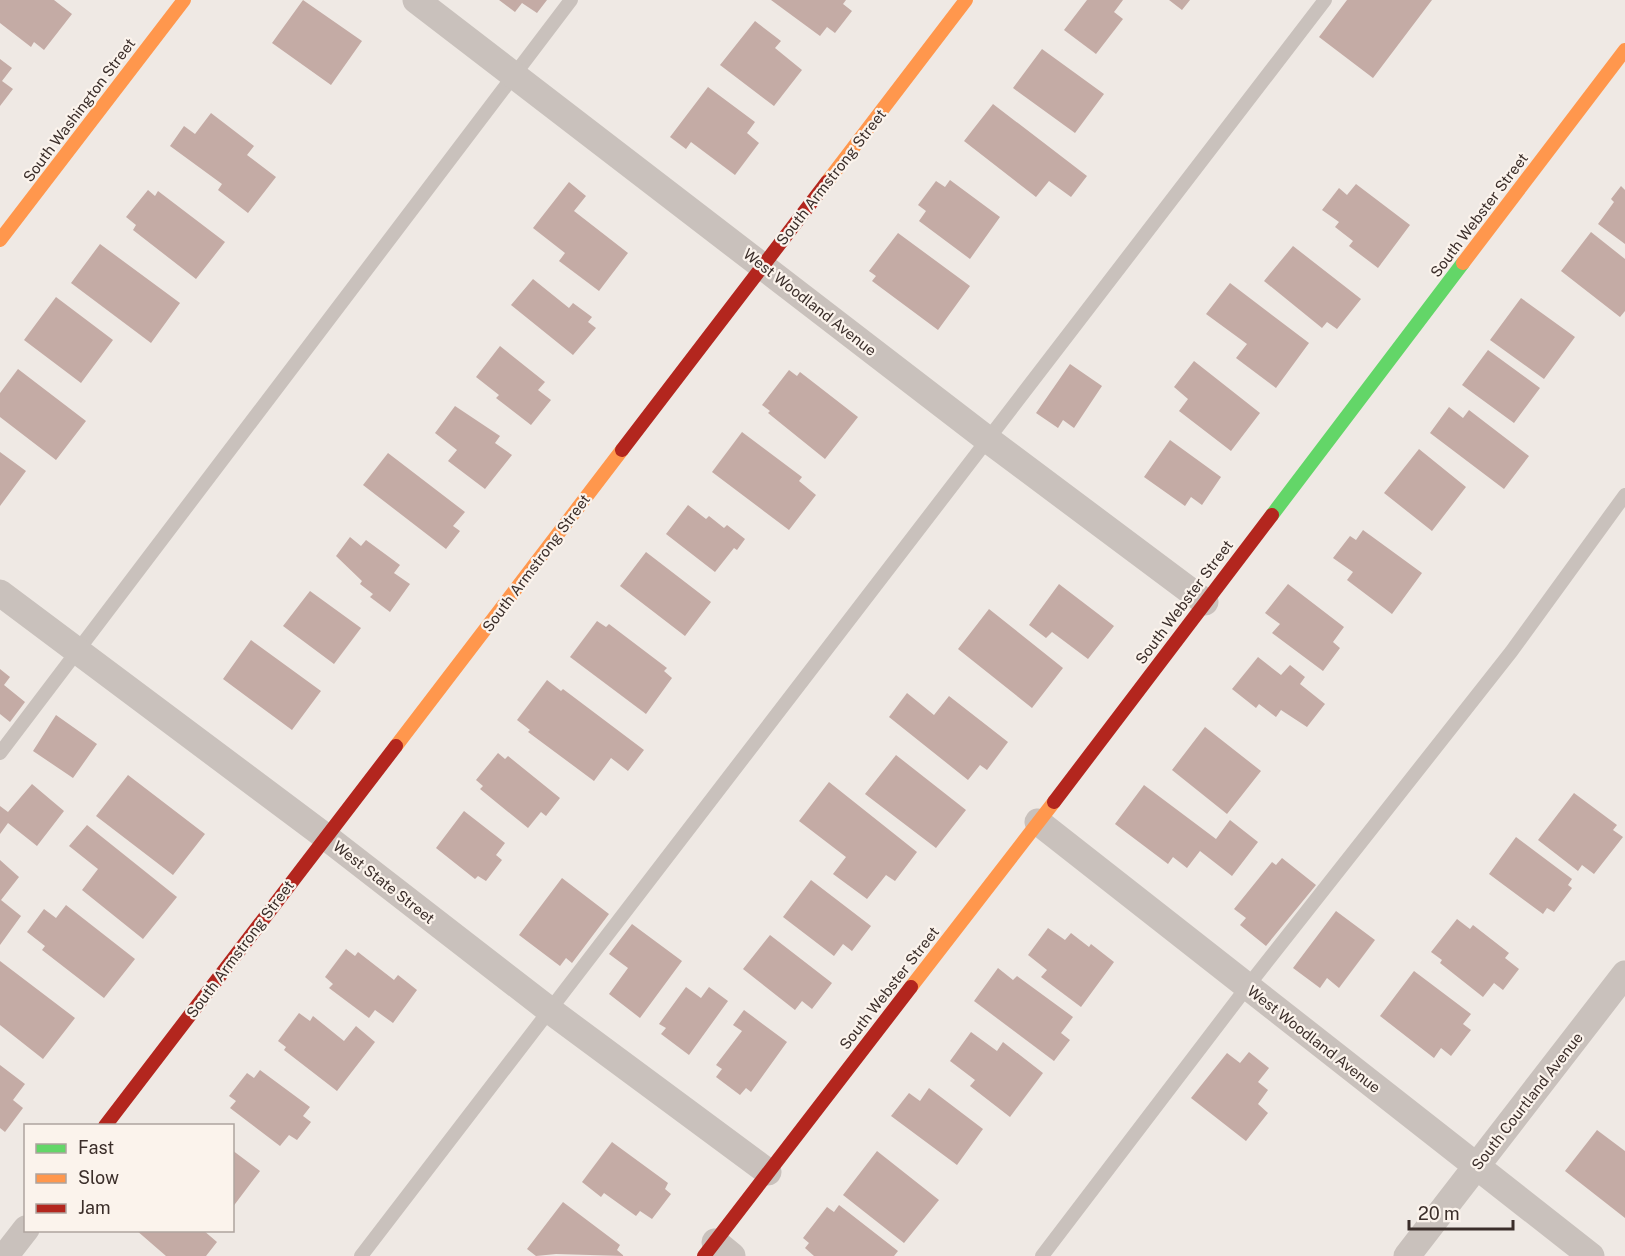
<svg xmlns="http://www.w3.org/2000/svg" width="1625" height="1256" viewBox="0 0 1625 1256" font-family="'Public Sans',sans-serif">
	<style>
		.building { fill: #c4aba5 }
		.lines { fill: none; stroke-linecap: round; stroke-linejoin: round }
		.lane { stroke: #c9c1bc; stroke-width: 14 }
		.street { stroke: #c9c1bc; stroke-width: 27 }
		.fast { stroke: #63d668; stroke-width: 14 }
		.slow { stroke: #ff974d; stroke-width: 14 }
		.jam { stroke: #b3261e; stroke-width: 14 }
		.labels { text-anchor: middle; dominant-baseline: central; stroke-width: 4.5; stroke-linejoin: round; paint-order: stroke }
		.street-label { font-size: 15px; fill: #3b2e2a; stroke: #fbf3ec }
	</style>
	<rect width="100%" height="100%" fill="#efe9e4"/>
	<path class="building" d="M 0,0 L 54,0 L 72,14 L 44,50 L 34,42 L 31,47 L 0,23 Z
		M 303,0 L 362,41 L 331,85 L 272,43 Z
		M 499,0 L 547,0 L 537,13 L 522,3 L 515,12 Z
		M 771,0 L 846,0 L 843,4 L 852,11 L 835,33 L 827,27 L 820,36 Z
		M 1087,0 L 1123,0 L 1114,12 L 1123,19 L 1096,54 L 1064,30 Z
		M 1169,0 L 1190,0 L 1182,10 Z
		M 1347,0 L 1432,0 L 1373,78 L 1319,37 Z
		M 755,21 L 781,41 L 775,48 L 802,70 L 774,106 L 720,65 Z
		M 1042,49 L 1104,94 L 1075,133 L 1013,88 Z
		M 0,59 L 12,68 L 2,81 L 13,89 L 0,106 Z
		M 708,87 L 755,122 L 747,133 L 759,143 L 735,175 L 691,142 L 686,149 L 670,137 Z
		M 993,104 L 1087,176 L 1071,197 L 1049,181 L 1036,197 L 964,141 Z
		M 211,113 L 254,146 L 247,155 L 276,177 L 248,213 L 218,190 L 222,184 L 170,146 L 184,126 L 195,134 Z
		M 950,180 L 1000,217 L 970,259 L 919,221 L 926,211 L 918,205 L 936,181 L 945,187 Z
		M 569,182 L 586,196 L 574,211 L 628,253 L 599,291 L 559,261 L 565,253 L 533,228 Z
		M 1356,184 L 1410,225 L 1378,268 L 1349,246 L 1353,241 L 1335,227 L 1339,222 L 1322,210 L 1339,188 L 1347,195 Z
		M 1621,186 L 1625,190 L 1625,244 L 1598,224 L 1614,202 L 1611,199 Z
		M 148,190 L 155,196 L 158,191 L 225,242 L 196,279 L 133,230 L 136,225 L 126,217 Z
		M 1591,232 L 1625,259 L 1625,311 L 1620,317 L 1561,271 Z
		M 898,233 L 970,286 L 938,330 L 872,281 L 876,276 L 869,271 Z
		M 100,244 L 180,303 L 151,343 L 71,283 Z
		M 1293,246 L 1361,299 L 1337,329 L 1327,322 L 1322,328 L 1264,281 Z
		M 533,279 L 569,308 L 573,303 L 592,317 L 588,322 L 596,328 L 573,355 L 511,305 Z
		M 1230,283 L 1309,343 L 1276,388 L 1236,358 L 1247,344 L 1206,314 Z
		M 56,297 L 113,340 L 81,383 L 24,340 Z
		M 1521,298 L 1575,337 L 1544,379 L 1490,340 Z
		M 500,346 L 545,382 L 538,390 L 551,400 L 531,425 L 496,398 L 499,395 L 476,377 Z
		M 1488,350 L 1540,388 L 1514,423 L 1462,385 Z
		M 1194,361 L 1260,413 L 1231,451 L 1179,411 L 1188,399 L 1174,387 Z
		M 1070,364 L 1102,386 L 1074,428 L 1063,420 L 1058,428 L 1036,413 Z
		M 18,369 L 86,421 L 56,460 L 0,417 L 0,393 Z
		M 789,370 L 797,376 L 800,372 L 858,417 L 825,459 L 768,413 L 770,411 L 762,405 Z
		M 455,406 L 500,436 L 495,443 L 512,455 L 485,489 L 448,461 L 457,450 L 435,433 Z
		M 1449,407 L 1463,418 L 1469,410 L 1529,456 L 1504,489 L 1430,433 Z
		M 742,432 L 802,477 L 799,481 L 816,495 L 789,530 L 712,472 Z
		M 1170,440 L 1221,477 L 1202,505 L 1191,497 L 1185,506 L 1144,477 Z
		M 1419,449 L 1466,487 L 1432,531 L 1384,493 Z
		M 0,452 L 26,471 L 0,506 Z
		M 388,453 L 465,512 L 453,526 L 460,531 L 446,549 L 363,485 Z
		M 688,505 L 706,519 L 709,516 L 724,528 L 727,525 L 745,539 L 737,550 L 734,548 L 715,572 L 666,534 Z
		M 1363,530 L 1422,573 L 1392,614 L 1347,580 L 1353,572 L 1333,558 L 1350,536 L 1356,540 Z
		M 350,537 L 361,546 L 366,540 L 400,565 L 394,573 L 410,584 L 390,612 L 370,597 L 373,594 L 360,584 L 362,581 L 336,556 Z
		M 646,552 L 711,602 L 685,636 L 620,586 Z
		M 1059,584 L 1114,626 L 1088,659 L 1052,632 L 1046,638 L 1029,625 Z
		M 1288,584 L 1344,627 L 1333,642 L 1340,648 L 1323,671 L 1272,633 L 1280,624 L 1265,613 Z
		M 310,591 L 361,628 L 334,664 L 283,626 Z
		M 989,609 L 1063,668 L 1032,708 L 958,649 Z
		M 597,621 L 606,627 L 609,624 L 667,668 L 664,671 L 672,678 L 646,714 L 570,657 Z
		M 251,640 L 321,691 L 292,730 L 223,679 Z
		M 1258,657 L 1281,675 L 1290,665 L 1305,677 L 1300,684 L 1325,704 L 1307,727 L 1281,710 L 1276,717 L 1259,704 L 1256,708 L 1232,689 Z
		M 0,669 L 10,677 L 4,685 L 25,702 L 10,722 L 0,714 Z
		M 547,680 L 561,691 L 563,689 L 644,750 L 628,771 L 611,758 L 594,781 L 528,732 L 530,730 L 517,720 Z
		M 907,693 L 934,715 L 949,696 L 1008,742 L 987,770 L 980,765 L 968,780 L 889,717 Z
		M 56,715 L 97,744 L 73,778 L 33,751 Z
		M 1205,727 L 1261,771 L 1227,814 L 1172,770 Z
		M 498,753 L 505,759 L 508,756 L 560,798 L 546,816 L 541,812 L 528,828 L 480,789 L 483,786 L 476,780 Z
		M 896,755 L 966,810 L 936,848 L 865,794 Z
		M 128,775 L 205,834 L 173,875 L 96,816 Z
		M 829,782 L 917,852 L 895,881 L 886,875 L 867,899 L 833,874 L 846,857 L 799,821 Z
		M 32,784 L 64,811 L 37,846 L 8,823 L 0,834 L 0,806 L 8,812 Z
		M 1144,785 L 1216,839 L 1230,820 L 1258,842 L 1232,876 L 1200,851 L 1187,868 L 1173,857 L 1168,864 L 1115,824 Z
		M 1574,793 L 1617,825 L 1613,830 L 1623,837 L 1594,874 L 1582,865 L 1578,871 L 1538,840 Z
		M 464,811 L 505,843 L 496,855 L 502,860 L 486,881 L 478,876 L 475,879 L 436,848 Z
		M 87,825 L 177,897 L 143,939 L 82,890 L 98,869 L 69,846 Z
		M 1516,837 L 1572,879 L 1568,885 L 1572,888 L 1554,912 L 1547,908 L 1543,914 L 1489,874 Z
		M 1282,858 L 1316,885 L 1266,946 L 1240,925 L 1246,918 L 1234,909 L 1272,862 L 1276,865 Z
		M 0,860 L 19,877 L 1,900 L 21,916 L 0,945 Z
		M 562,878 L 609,914 L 572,963 L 566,958 L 560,966 L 519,935 Z
		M 811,880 L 871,926 L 852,951 L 843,944 L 834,956 L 783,917 Z
		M 66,905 L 135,959 L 104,998 L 42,950 L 45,946 L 27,932 L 44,909 L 56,918 Z
		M 1336,911 L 1375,940 L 1339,988 L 1327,978 L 1320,988 L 1293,968 Z
		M 1457,919 L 1470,929 L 1473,925 L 1509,953 L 1505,958 L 1519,969 L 1503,990 L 1494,983 L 1483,997 L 1440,963 L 1442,960 L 1431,952 Z
		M 632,924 L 682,961 L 640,1018 L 609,994 L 628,968 L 609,954 Z
		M 1048,928 L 1065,940 L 1071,933 L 1089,947 L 1091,944 L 1114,962 L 1081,1007 L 1041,977 L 1047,970 L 1028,955 Z
		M 770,935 L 832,983 L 812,1009 L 802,1001 L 795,1010 L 743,969 Z
		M 346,949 L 355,956 L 358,952 L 394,980 L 398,975 L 417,990 L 393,1023 L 375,1010 L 369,1018 L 329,988 L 333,984 L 325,977 Z
		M 0,961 L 75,1018 L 43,1059 L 0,1025 Z
		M 998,968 L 1013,980 L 1017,976 L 1073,1017 L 1061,1033 L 1070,1040 L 1054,1061 L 974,1001 Z
		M 1414,971 L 1471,1014 L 1463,1024 L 1471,1030 L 1451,1056 L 1441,1048 L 1434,1058 L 1380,1016 Z
		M 686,987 L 701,998 L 709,987 L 728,1001 L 689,1055 L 661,1034 L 666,1028 L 659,1024 Z
		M 744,1010 L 787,1042 L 751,1092 L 746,1088 L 740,1095 L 716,1077 L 722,1069 L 716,1065 L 742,1031 L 733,1025 Z
		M 299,1013 L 310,1021 L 313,1016 L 344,1041 L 356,1026 L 375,1042 L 337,1091 L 284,1050 L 286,1047 L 278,1041 Z
		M 971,1032 L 997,1051 L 1003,1042 L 1043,1073 L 1010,1117 L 970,1086 L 975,1080 L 950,1061 Z
		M 1249,1052 L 1269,1068 L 1258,1082 L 1268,1090 L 1258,1104 L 1268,1113 L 1246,1141 L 1191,1098 L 1227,1053 L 1240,1063 Z
		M 0,1065 L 25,1084 L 13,1100 L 23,1108 L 5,1132 L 0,1128 Z
		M 260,1070 L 310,1107 L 303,1116 L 311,1122 L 297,1140 L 289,1135 L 280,1146 L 230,1108 L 236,1101 L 229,1096 L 247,1073 L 254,1078 Z
		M 929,1088 L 983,1129 L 957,1165 L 891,1116 L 909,1093 L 920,1101 Z
		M 1597,1130 L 1625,1151 L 1625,1218 L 1565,1171 Z
		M 612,1142 L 668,1183 L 665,1189 L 671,1194 L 652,1219 L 640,1211 L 636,1216 L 604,1193 L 601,1197 L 582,1182 Z
		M 232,1150 L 260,1171 L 232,1208 Z
		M 877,1151 L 939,1200 L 904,1243 L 843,1195 Z
		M 563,1202 L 620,1245 L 617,1250 L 624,1256 L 556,1254 L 536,1256 L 527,1249 Z
		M 839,1205 L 898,1251 L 894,1256 L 814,1256 L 805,1248 L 809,1243 L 803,1238 L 827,1207 L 834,1212 Z
		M 136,1230 L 203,1230 L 217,1242 L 206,1256 L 166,1256 Z"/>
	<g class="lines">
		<path class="lane" d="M 0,753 L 571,0
			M 361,1256 L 1325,0
			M 1042,1256 L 1247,987 L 1511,652 L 1625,495"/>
		<path class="street" d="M 416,0 L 987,439 L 1205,602
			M 0,593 L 326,837 L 548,1009 L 768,1172
			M 1038,822 L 1591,1256
			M 715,1242 L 732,1256
			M 5,1256 L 26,1229
			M 1407,1256 L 1625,974"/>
		<path class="fast" d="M 1272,515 L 1463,263"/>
		<path class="slow" d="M 827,182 L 966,0
			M 0,240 L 184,0
			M 1463,263 L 1625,50
			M 396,746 L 622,450
			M 911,987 L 1054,802"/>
		<path class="jam" d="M 622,450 L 827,182
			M 1054,802 L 1272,515
			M 105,1126 L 396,746
			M 704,1256 L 911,987"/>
	</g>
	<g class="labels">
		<g class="street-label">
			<text transform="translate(79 110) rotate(-53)">South Washington Street</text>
			<text transform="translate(831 177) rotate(-52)">South Armstrong Street</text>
			<text transform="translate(1479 215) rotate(-53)">South Webster Street</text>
			<text transform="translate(810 302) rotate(38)">West Woodland Avenue</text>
			<text transform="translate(536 563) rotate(-53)">South Armstrong Street</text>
			<text transform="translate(1184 602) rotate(-53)">South Webster Street</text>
			<text transform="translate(384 882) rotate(38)">West State Street</text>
			<text transform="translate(240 949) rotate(-53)">South Armstrong Street</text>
			<text transform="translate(889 988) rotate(-52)">South Webster Street</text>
			<text transform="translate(1314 1039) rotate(38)">West Woodland Avenue</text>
			<text transform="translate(1527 1101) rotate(-52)">South Courtland Avenue</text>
		</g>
	</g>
	<rect x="24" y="1124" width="210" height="108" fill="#fbf3ec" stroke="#aea49e" stroke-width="1.5"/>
	<rect x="36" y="1144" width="30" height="9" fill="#63d668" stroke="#aea49e" stroke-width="1.5"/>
	<text x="78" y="1154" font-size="18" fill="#3b2e2a">Fast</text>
	<rect x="36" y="1174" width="30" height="9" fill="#ff974d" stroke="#aea49e" stroke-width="1.5"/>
	<text x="78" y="1184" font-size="18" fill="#3b2e2a">Slow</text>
	<rect x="36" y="1204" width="30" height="9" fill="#b3261e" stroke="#aea49e" stroke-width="1.5"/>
	<text x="78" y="1214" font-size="18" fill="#3b2e2a">Jam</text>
	<path d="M1409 1220v9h104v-9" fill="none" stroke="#3b2e2a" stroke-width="3"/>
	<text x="1418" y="1220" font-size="18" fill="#3b2e2a" stroke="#fbf3ec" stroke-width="4.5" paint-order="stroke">20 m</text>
</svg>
